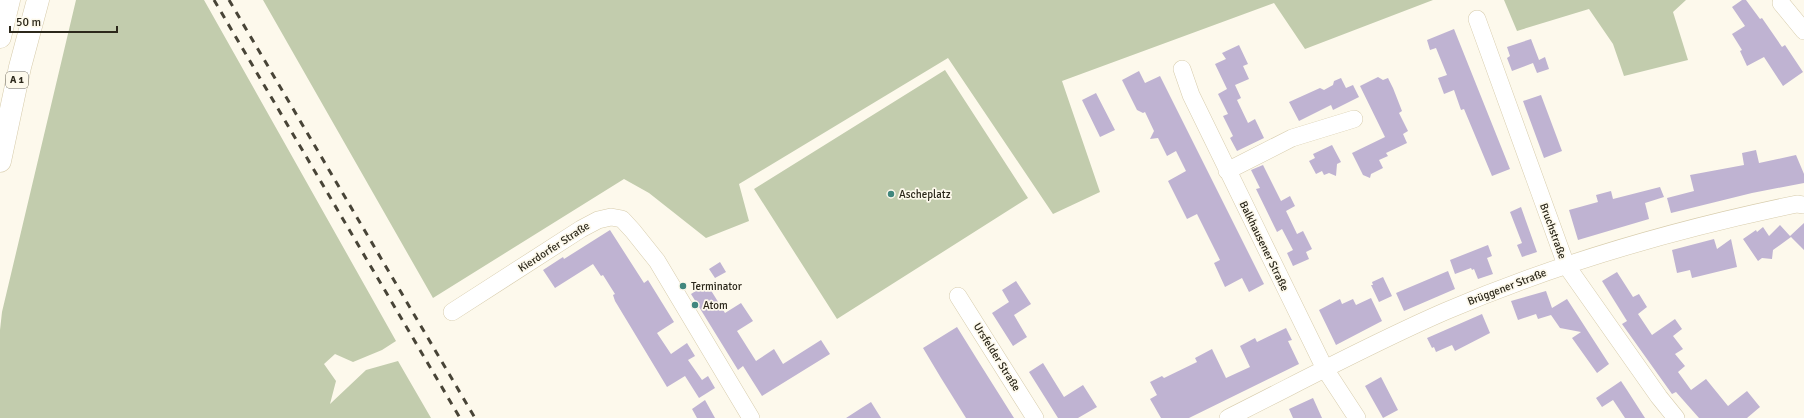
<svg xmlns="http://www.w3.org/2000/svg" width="1804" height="418" viewBox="0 0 1804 418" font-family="Signika,sans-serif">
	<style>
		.green { fill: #c2ccad }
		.building { fill: #bfb3d2 }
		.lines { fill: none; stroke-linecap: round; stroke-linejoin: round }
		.street-casing { stroke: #d7ccac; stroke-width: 18 }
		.highway-casing { stroke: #d7ccac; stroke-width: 23 }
		.street { stroke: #fff; stroke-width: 17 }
		.highway { stroke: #fff; stroke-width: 22 }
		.rail { stroke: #484437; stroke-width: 3; stroke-dasharray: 7 7; stroke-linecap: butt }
		.poi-dot { fill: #41877d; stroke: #fdf9ec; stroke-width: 1.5 }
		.labels { text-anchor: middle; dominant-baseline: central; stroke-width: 3.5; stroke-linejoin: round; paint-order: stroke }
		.shield { fill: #fdf9ec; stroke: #6b675a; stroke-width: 1 }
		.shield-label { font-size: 10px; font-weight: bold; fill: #2c281b }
		.poi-label { font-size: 11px; fill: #2c281b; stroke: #fdf9ec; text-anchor: start }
		.street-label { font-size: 11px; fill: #2c281b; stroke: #fdf9ec }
	</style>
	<rect width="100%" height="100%" fill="#fdf9ec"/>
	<path class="green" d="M 76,0 L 204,0 L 396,341 L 382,350 L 353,362 L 335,354 L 324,364 L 336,381 L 330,404 L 366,370 L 398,361 L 431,418 L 0,418 L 0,330 L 2,312 Z
		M 263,0 L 1433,0 L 1305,49 L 1274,3 L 1062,81 L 1100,192 L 1053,214 L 948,58 L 739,184 L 749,221 L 706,238 L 649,193 L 624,179 L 433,298 Z
		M 1504,0 L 1686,0 L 1673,12 L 1688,60 L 1624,76 L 1613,44 L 1589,9 L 1517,31 Z
		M 945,70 L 1028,198 L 837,319 L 754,189 Z"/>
	<path class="building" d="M 1742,0 L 1746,0 L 1760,19 L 1762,18 L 1782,47 L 1785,45 L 1803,72 L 1783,86 L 1764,57 L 1747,66 L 1740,51 L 1742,50 L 1732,34 L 1745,26 L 1732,7 Z
		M 1454,29 L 1510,169 L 1492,176 L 1464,109 L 1461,110 L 1454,90 L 1444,94 L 1438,78 L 1447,75 L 1436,48 L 1430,50 L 1427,40 Z
		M 1531,39 L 1539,60 L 1545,57 L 1549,69 L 1537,73 L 1533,63 L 1512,71 L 1507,58 L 1510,56 L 1507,47 Z
		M 1239,45 L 1248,64 L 1243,66 L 1249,79 L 1235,85 L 1241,98 L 1237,100 L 1248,123 L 1255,119 L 1264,138 L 1237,151 L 1230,138 L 1233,136 L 1223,116 L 1228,114 L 1218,94 L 1227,89 L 1215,64 L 1226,59 L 1222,53 Z
		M 1139,71 L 1145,83 L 1160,76 L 1264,284 L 1249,292 L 1242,278 L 1225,287 L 1214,263 L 1220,260 L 1197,214 L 1187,219 L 1168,181 L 1186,171 L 1176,151 L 1167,156 L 1158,138 L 1150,139 L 1154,131 L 1145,112 L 1143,113 L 1137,110 L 1122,80 Z
		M 1378,77 L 1383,80 L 1388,78 L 1393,88 L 1402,111 L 1399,113 L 1408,131 L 1403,134 L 1407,143 L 1386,153 L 1388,156 L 1379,160 L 1383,168 L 1371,174 L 1370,178 L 1363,175 L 1352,153 L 1385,137 L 1360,86 Z
		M 1341,78 L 1346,88 L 1353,85 L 1359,97 L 1333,110 L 1331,105 L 1299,121 L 1289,102 L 1320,88 L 1324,90 L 1333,85 L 1334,81 Z
		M 1096,93 L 1115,130 L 1100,137 L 1082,100 Z
		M 1541,95 L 1562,151 L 1544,158 L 1523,101 Z
		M 1332,145 L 1341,162 L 1337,164 L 1336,176 L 1329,173 L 1324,175 L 1322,171 L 1316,174 L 1309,161 L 1315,158 L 1313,154 Z
		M 1756,150 L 1759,163 L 1796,155 L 1804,174 L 1804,183 L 1752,193 L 1671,213 L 1667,198 L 1694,191 L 1690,175 L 1744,165 L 1742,153 Z
		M 1263,165 L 1281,201 L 1290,196 L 1295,206 L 1286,211 L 1297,234 L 1303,231 L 1312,249 L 1306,252 L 1309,259 L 1293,266 L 1287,253 L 1293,250 L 1282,229 L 1277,232 L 1256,189 L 1260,188 L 1251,170 Z
		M 1660,187 L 1664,197 L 1645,203 L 1649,219 L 1578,240 L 1569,210 L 1598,202 L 1596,195 L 1611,191 L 1613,199 Z
		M 1521,207 L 1537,252 L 1522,257 L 1517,245 L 1522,243 L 1510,212 Z
		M 1804,223 L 1804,250 L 1791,237 L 1773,250 L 1772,259 L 1762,258 L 1758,261 L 1743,239 L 1756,230 L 1757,232 L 1763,227 L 1769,236 L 1780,225 L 1790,236 Z
		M 610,230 L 644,283 L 648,280 L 674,322 L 657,333 L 671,354 L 687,343 L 695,356 L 688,360 L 702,380 L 708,376 L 715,388 L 699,398 L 685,376 L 667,387 L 615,301 L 613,295 L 615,294 L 603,275 L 601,276 L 593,264 L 555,288 L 543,270 L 563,257 L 564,259 Z
		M 1714,239 L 1717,249 L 1731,239 L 1737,267 L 1692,278 L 1690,270 L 1677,273 L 1672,250 Z
		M 1488,245 L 1492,256 L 1487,258 L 1493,274 L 1478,279 L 1474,269 L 1472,270 L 1471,268 L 1455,274 L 1450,260 Z
		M 720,262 L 726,272 L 715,278 L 709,269 Z
		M 1448,271 L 1455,289 L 1404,311 L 1396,293 Z
		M 1617,272 L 1633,297 L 1639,294 L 1647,307 L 1638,314 L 1652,335 L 1675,319 L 1682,329 L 1673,336 L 1683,349 L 1675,354 L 1685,366 L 1678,372 L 1691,390 L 1706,379 L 1728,406 L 1747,391 L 1760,407 L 1747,418 L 1699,418 L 1676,392 L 1672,394 L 1622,324 L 1627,321 L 1602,281 Z
		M 1383,277 L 1392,296 L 1379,302 L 1371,285 L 1373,285 L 1372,282 Z
		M 1016,281 L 1031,304 L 1014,315 L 1027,337 L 1013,346 L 992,313 L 1009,302 L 1002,290 Z
		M 707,284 L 725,313 L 741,303 L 753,321 L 737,331 L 756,361 L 774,349 L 783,364 L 821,340 L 830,354 L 762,396 L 743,366 L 738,370 L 691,294 Z
		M 1546,291 L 1552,308 L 1567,299 L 1609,364 L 1597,373 L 1572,338 L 1581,332 L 1560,328 L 1551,315 L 1538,319 L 1536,314 L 1518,320 L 1511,301 Z
		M 1371,298 L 1382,321 L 1336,345 L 1319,310 L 1340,299 L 1342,304 L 1353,299 L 1356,305 Z
		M 1482,314 L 1490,333 L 1455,351 L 1452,345 L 1436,352 L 1434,347 L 1432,348 L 1427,338 Z
		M 957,327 L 980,364 L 1014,418 L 966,418 L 941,378 L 923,348 Z
		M 1286,328 L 1292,340 L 1288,341 L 1299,364 L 1189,418 L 1161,418 L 1150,399 L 1157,395 L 1150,382 L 1162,376 L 1164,378 L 1197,362 L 1195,358 L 1212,349 L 1226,378 L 1250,367 L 1240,346 L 1255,338 L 1257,342 Z
		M 1043,363 L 1064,397 L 1083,385 L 1097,407 L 1078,418 L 1058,418 L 1029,372 Z
		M 1381,377 L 1398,410 L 1383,418 L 1365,386 Z
		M 1621,381 L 1627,390 L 1645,418 L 1625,418 L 1613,400 L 1602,407 L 1596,398 Z
		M 1313,398 L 1322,418 L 1293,418 L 1289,409 Z
		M 705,400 L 715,418 L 697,418 L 692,409 Z
		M 871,402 L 881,418 L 846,418 L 863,407 Z"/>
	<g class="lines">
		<g class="street-casing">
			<path id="street" d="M 1781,3 L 1804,31
				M 1477,19 L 1566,265 L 1659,397 L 1676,418
				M 1182,69 L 1191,95 L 1325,369 L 1357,418
				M 1227,171 L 1292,138 L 1354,119
				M 958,296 L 1035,418
				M 452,312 L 581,229 L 598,220 L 611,217 L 622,219 L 633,231 L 657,261 L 751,418
				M 1228,418 C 1300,382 1372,343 1446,311 C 1560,262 1676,229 1797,204 L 1804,205"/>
		</g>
		<g class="highway-casing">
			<path id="highway" d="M 0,37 L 9,0
				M 0,161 L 20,67 L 38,0"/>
		</g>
		<use href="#street" class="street"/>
		<use href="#highway" class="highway"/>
		<path class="rail" d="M 214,0 L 460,418
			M 229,0 L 475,418"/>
	</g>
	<g class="poi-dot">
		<circle cx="891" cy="194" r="4"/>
		<circle cx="683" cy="286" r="4"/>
		<circle cx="695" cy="305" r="4"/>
	</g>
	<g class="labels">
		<rect class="shield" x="6" y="72" width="22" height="16" rx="3"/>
		<g class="shield-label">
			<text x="17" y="80">A 1</text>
		</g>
		<g class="poi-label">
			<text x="899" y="194">Ascheplatz</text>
			<text x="691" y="286">Terminator</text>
			<text x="703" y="305">Atom</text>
		</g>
		<g class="street-label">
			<text transform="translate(1553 231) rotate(70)">Bruchstraße</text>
			<text transform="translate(1264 246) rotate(64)">Balkhausener Straße</text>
			<text transform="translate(554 247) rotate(-33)">Kierdorfer Straße</text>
			<text transform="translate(1507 287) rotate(-21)">Brüggener Straße</text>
			<text transform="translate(997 357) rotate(58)">Ursfelder Straße</text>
		</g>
	</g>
	<path d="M10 26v6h107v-6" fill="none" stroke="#2c281b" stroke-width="2"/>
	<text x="16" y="26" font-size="12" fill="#2c281b" stroke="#fdf9ec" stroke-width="3" paint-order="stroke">50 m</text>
</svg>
